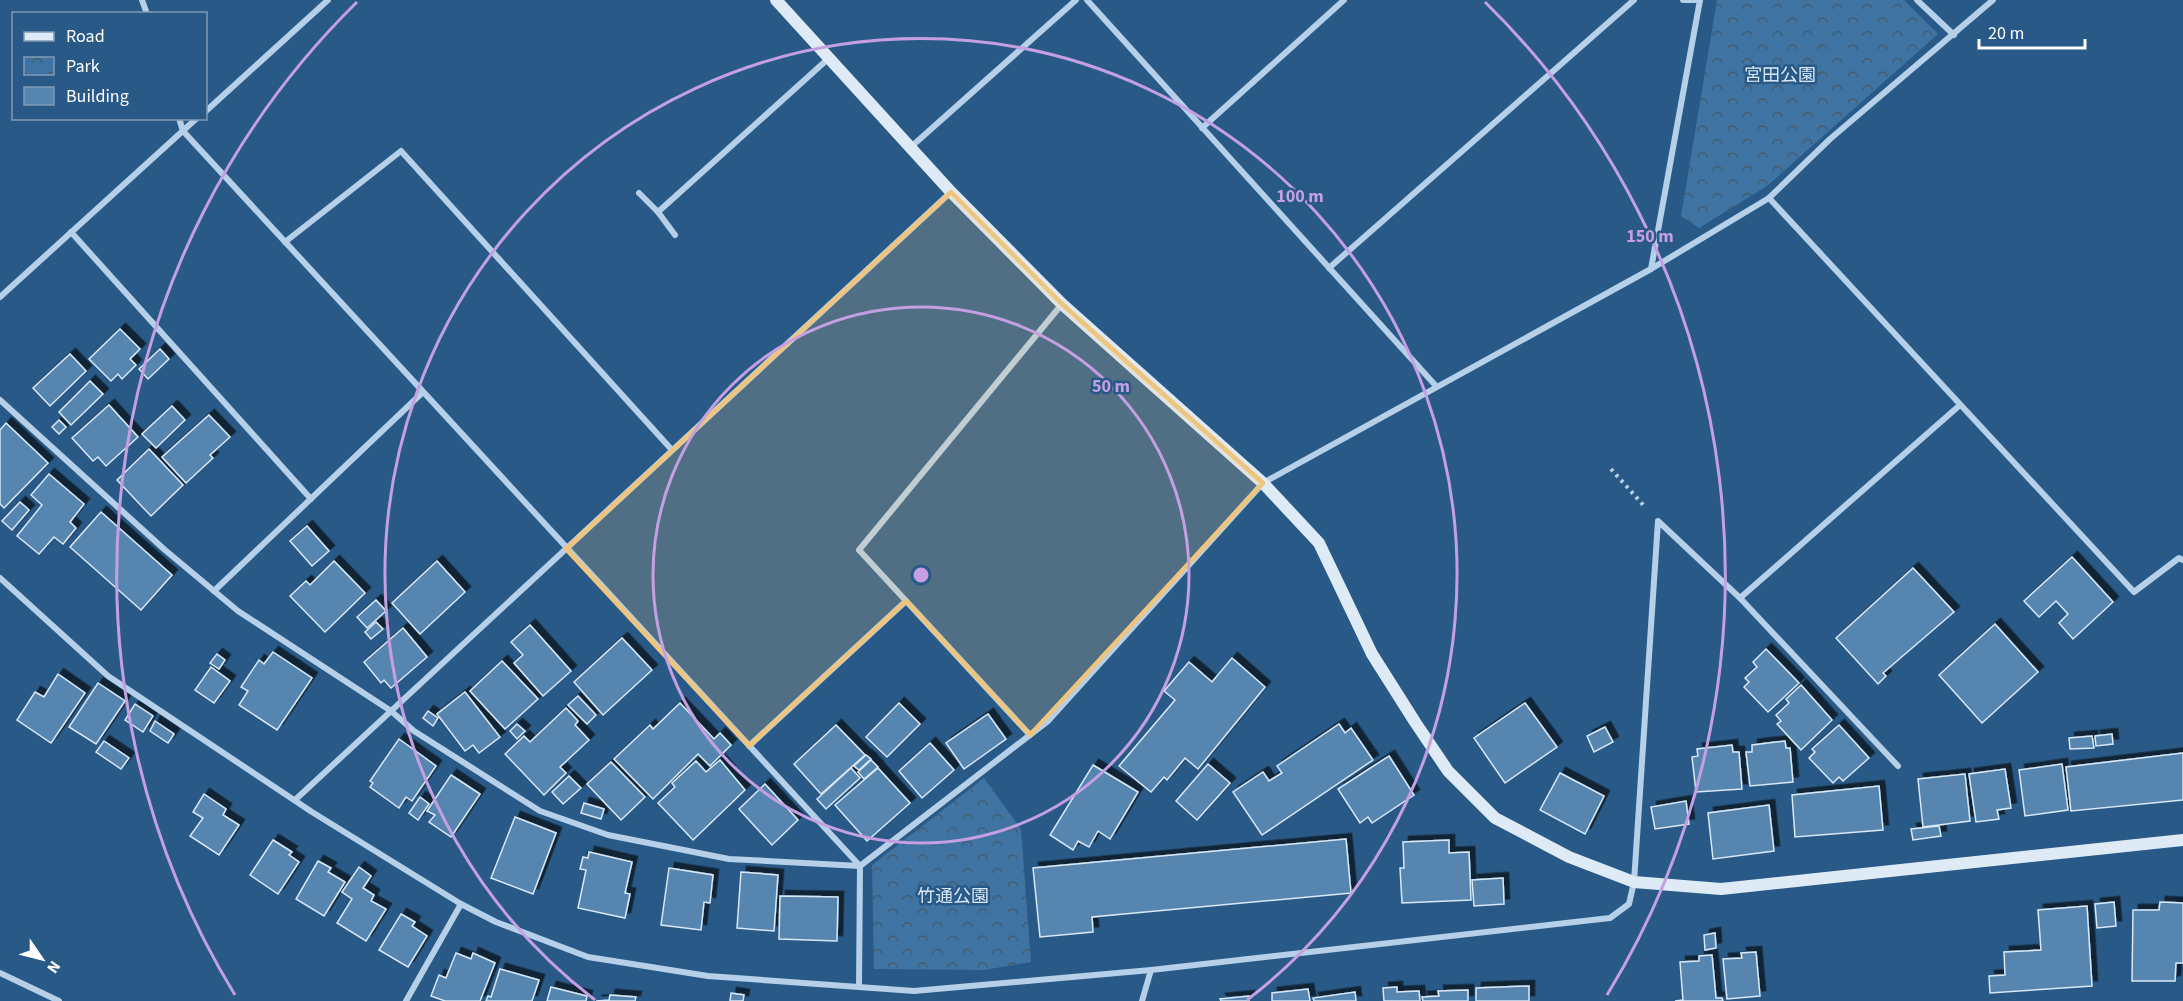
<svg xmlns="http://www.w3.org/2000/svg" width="2183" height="1001" font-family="'Source Sans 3','Noto Sans JP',sans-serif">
	<defs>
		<pattern id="park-crowns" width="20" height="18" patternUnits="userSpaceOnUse" patternTransform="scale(1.5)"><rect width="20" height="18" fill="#3e73a2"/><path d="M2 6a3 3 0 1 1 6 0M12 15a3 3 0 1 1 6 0" fill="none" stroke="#465c6e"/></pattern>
		<filter id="shadow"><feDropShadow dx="5.5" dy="-5.5" stdDeviation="0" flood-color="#0009"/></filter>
	</defs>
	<rect width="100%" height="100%" fill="#295986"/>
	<g fill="url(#park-crowns)">
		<path d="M1717,0H1904L1938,34L1767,186L1699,228L1681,216Z"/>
		<path d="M984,778L1021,829L1031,962L984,970L874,969L872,865Z"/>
	</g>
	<g fill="#5685af" stroke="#d8e8f6" stroke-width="1.5" filter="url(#shadow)">
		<path d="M120,329L140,349L130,359L136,365L122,379L118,374L111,381L89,359Z"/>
		<path d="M160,349L169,359L148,379L139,369Z"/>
		<path d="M70,354L86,371L50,406L33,388Z"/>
		<path d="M90,381L103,394L71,425L59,412Z"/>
		<path d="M109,405L138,437L106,466L98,457L93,461L72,438Z"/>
		<path d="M172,406L185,420L156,448L142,434Z"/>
		<path d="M209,415L230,437L210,455L213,458L186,483L162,457Z"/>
		<path d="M59,420L66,427L59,434L52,427Z"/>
		<path d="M6,423L48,463L4,508L0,504V430Z"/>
		<path d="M149,449L183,485L151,516L117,480Z"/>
		<path d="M49,474L84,504L70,522L76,528L63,544L54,537L39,554L17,536L42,505L31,495Z"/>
		<path d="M20,502L29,510L12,530L2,521Z"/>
		<path d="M101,512L172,575L141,610L70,547Z"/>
		<path d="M307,526L329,551L312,566L290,541Z"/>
		<path d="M2072,557L2113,602L2073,639L2059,623L2068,614L2056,601L2039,617L2024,601Z"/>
		<path d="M334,561L365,593L325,632L290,596L306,581L310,585Z"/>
		<path d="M437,561L465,592L420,634L392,603Z"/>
		<path d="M1913,568L1954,612L1883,673L1886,676L1878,684L1836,638Z"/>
		<path d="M376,600L386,611L367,628L357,617Z"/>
		<path d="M376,622L383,629L371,639L365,632Z"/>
		<path d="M1995,624L2038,672L1982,723L1939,675Z"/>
		<path d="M530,625L571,671L543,696L514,663L523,655L511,642Z"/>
		<path d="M403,628L427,657L391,688L384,680L381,683L364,662Z"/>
		<path d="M622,638L652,670L603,715L574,682Z"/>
		<path d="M1766,649L1799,683L1768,712L1744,687L1749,682L1745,678L1757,667L1753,662Z"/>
		<path d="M273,652L312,678L277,730L239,705L248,691L241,687L259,660L264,664Z"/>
		<path d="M217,654L225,660L219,669L210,663Z"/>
		<path d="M1232,658L1265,687L1198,769L1185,758L1167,780L1164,777L1151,792L1119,766L1175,700L1164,691L1189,662L1212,682Z"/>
		<path d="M502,661L538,699L505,729L470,691Z"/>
		<path d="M211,667L230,681L214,703L195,690Z"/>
		<path d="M58,674L85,693L51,743L17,720L35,692L44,697Z"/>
		<path d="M98,683L125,701L96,744L69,727Z"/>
		<path d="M1801,685L1832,720L1801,750L1777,724L1781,721L1776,715L1789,703L1786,699Z"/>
		<path d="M465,692L500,737L479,753L473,745L465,751L437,714Z"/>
		<path d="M578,696L596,715L587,724L568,705Z"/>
		<path d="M680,703L714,739L720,733L731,745L710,766L698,754L653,799L614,759L650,725L653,729Z"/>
		<path d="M899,703L920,724L887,757L866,737Z"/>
		<path d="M1525,703L1557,747L1505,783L1474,738Z"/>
		<path d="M135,704L153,716L143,732L125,720Z"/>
		<path d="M566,708L578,721L575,725L589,740L560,767L566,773L544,795L505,754L524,736L530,742Z"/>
		<path d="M428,711L438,718L433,726L423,718Z"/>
		<path d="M988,714L1006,739L964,769L946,743Z"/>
		<path d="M155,721L174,734L168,743L150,731Z"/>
		<path d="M517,724L525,731L517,739L510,731Z"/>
		<path d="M1339,724L1345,733L1351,728L1373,760L1262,835L1233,792L1263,772L1269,781L1282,773L1277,766Z"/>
		<path d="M836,725L865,755L821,794L794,764Z"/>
		<path d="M1839,725L1869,758L1843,781L1839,777L1833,783L1809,758L1815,752L1812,749Z"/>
		<path d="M1605,727L1613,742L1594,752L1587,736Z"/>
		<path d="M2112,734L2113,744L2096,746L2095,736Z"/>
		<path d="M2092,736L2094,748L2070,749L2069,738Z"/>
		<path d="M399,739L436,766L412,801L406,797L399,808L370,787L373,783L370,781Z"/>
		<path d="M104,741L129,758L121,769L96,752Z"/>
		<path d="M1785,741L1786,748H1790L1793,782L1750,786L1746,752H1752V745Z"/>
		<path d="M930,743L954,770L922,798L899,771Z"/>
		<path d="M1732,745L1733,752H1739L1742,789L1696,792L1692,757L1698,756L1697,749Z"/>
		<path d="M2183,753V800L2071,811L2066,767Z"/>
		<path d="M866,755L871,759L859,770L854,766Z"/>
		<path d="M1389,756L1414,795L1372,823L1368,817L1360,823L1338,789Z"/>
		<path d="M720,760L745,790L693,840L658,803L675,787L672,783L696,761L706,772Z"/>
		<path d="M871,760L878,767L864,779L858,772Z"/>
		<path d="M611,762L645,797L621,820L587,784Z"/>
		<path d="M1208,764L1230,783L1197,820L1176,801Z"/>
		<path d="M2062,764L2068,810L2025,816L2019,770Z"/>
		<path d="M1093,765L1138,792L1110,839L1098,831L1089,847L1078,841L1073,850L1050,835Z"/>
		<path d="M851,768L860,778L826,809L817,799Z"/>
		<path d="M878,768L910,803L867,841L835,805Z"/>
		<path d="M2005,769L2011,808L1997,810L1999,819L1976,822L1969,774Z"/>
		<path d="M1560,773L1604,796L1585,834L1540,810Z"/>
		<path d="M1965,774L1970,821L1923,827L1918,779Z"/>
		<path d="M451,775L480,794L451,837L429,822L435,815L427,811Z"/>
		<path d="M569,776L581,788L563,804L552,792Z"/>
		<path d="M765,784L798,820L772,845L739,809Z"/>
		<path d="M1879,786L1883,830L1795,837L1792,795Z"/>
		<path d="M204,794L226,809L223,815L239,825L219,855L190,836L203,818L193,812Z"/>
		<path d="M420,797L429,804L418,820L409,813Z"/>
		<path d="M1686,801L1689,824L1655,829L1651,807Z"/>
		<path d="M584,803L604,809L601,819L581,813Z"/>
		<path d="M1769,805L1774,851L1713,859L1708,813Z"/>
		<path d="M515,817L556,833L533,894L491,878Z"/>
		<path d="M1939,826L1941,836L1913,840L1911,829Z"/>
		<path d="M1346,839L1351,893L1092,917L1093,932L1040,937L1033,868Z"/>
		<path d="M273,840L292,852L289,855L299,862L278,894L250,875Z"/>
		<path d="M1449,840V853L1469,852L1471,900L1402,903L1400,868H1404L1403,842Z"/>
		<path d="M589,852L632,862L625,893L630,894L625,918L578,908L586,870L580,869L583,857L588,858Z"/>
		<path d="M318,861L331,868L328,872L345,882L324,916L296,899Z"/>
		<path d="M359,867L371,876L363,888L374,895L371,901L386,909L366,941L337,923L352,899L342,892Z"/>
		<path d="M669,868L713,875L710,903L704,902L701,930L661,925Z"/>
		<path d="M741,872L778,875L774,931L737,928Z"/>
		<path d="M1503,878L1504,904L1474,906L1472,880Z"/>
		<path d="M780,896L838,897L837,941L779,939Z"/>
		<path d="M2114,902L2116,926L2097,928L2095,904Z"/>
		<path d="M2160,902L2183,903V963H2176L2175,981H2132L2133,910H2159Z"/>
		<path d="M2087,906L2092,986L1990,993L1989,976L2005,975L2004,952L2041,950L2038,910Z"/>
		<path d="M401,914L415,922L412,926L427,936L408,967L379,950Z"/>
		<path d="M1715,933L1716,948L1705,950L1704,935Z"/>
		<path d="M1756,952L1760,996L1727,999L1723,959L1742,958L1741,953Z"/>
		<path d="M456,953L471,959L473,953L495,963L480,1001H445L431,996L439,975L446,978Z"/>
		<path d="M1712,955L1716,998H1722L1723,1001H1675L1683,1000L1680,962L1699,961V956Z"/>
		<path d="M500,969L539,980L532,1001H486L488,996L491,997Z"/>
		<path d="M1529,986V1001H1476V988Z"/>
		<path d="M551,987L587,996L586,1001H547Z"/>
		<path d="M1397,987V992L1419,991L1420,1001H1384L1383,988Z"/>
		<path d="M1308,989L1310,1001H1272V993Z"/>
		<path d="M1468,990V1001H1423L1422,997L1439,996L1438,991Z"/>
		<path d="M1355,992L1356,1001H1314L1313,998Z"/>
		<path d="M731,993L744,995L743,1001H730Z"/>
		<path d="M610,995L636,997L635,1001H596L609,1000Z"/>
		<path d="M1249,996V1001H1221L1220,999Z"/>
	</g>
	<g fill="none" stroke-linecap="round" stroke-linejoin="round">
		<path stroke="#b5d0e8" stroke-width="4" stroke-dasharray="3 4.5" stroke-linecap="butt" d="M1611,469L1645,507"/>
		<g stroke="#b5d0e8" stroke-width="6">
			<path d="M142,0L147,14"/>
			<path d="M1087,0L1436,386"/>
			<path d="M1683,0H1700"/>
			<path d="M1917,0L1954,35"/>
			<path d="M206,111L328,0"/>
			<path d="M179,118L183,131L860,866"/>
			<path d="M1202,128L1344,0"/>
			<path d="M912,146L1076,0"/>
			<path d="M639,193L658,212"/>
			<path d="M1769,198L2134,592L2179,558L2183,560"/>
			<path d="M71,232L311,499"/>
			<path d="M675,235L658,212L829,58"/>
			<path d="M285,242L401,151L672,450"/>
			<path d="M1329,268L1634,0"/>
			<path d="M1651,269L1700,0"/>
			<path d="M0,297L197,118"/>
			<path d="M0,400L165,550L238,611L391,711L414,731L540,811L608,835L729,859L860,866"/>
			<path d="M0,578L108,676L312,812L461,904L496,922L588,957L708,976L914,991L1151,970L1610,918L1629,904L1634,882L1658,521L1740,598L1898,766"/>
			<path d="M214,591L423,392"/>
			<path d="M1740,598L1960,405"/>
			<path d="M1030,735L859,550L1062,304"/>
			<path d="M749,746L906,601"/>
			<path d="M295,800L951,192"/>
			<path d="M0,973L59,1001"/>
			<path d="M859,986L860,866L1048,721L1263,483L1651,269L1769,198L1830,139L1993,0"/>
			<path d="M406,1001L461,904"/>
			<path d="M1142,1001L1151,970"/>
		</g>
		<path stroke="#deebf7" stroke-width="12" d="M776,0L951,192L1062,304L1263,483L1319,543L1372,654L1415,722L1448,771L1495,818L1569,857L1634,882L1721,889L2183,840"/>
	</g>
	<path fill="#efc47c" fill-opacity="0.2" stroke="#efc47c" stroke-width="4.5" stroke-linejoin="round" d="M951,192L1062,304L1263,483L1030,735L906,601L749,746L566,549Z"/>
	<g fill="none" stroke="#c4a0e2" stroke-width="3">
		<circle cx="921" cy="575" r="268"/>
		<path d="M595 1000A536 536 0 1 1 1247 1000"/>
		<path d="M235 995A804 804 0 0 1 357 2M1485 2A804 804 0 0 1 1607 995"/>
	</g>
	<g text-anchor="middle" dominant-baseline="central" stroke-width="5" stroke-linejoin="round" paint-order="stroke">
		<g font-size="18" fill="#d8e8f6" stroke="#295986">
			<text x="1780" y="75">宮田公園</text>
			<text x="953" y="896">竹通公園</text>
		</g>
	</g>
	<circle cx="921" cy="575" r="9" fill="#c4a0e2" stroke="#295986" stroke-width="3"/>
	<g font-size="18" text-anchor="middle" font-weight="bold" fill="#c4a0e2" stroke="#295986" stroke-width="5" stroke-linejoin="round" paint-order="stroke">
		<text x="1300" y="202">100 m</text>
		<text x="1650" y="242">150 m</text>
		<text x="1111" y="392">50 m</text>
	</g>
	<rect x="12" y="12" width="195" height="108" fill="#295986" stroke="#7f9bb6" stroke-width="1.5"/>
	<rect x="24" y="32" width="30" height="9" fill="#deebf7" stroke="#7f9bb6" stroke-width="1.5"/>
	<text x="66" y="42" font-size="18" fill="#ffffff">Road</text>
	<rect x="24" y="57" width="30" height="18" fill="url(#park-crowns)" stroke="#7f9bb6" stroke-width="1.5"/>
	<text x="66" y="72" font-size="18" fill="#ffffff">Park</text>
	<rect x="24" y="87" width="30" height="18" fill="#5685af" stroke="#7f9bb6" stroke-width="1.5"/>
	<text x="66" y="102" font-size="18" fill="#ffffff">Building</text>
	<g transform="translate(42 959) rotate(125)" stroke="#295986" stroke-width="4.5" paint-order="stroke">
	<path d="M0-4.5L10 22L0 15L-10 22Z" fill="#ffffff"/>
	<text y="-9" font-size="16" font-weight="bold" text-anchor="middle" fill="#ffffff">N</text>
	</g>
	<path d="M1979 39v9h106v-9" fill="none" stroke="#ffffff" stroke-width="3"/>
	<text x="1988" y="39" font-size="18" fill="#ffffff" stroke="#295986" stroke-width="4.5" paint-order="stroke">20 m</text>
</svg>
